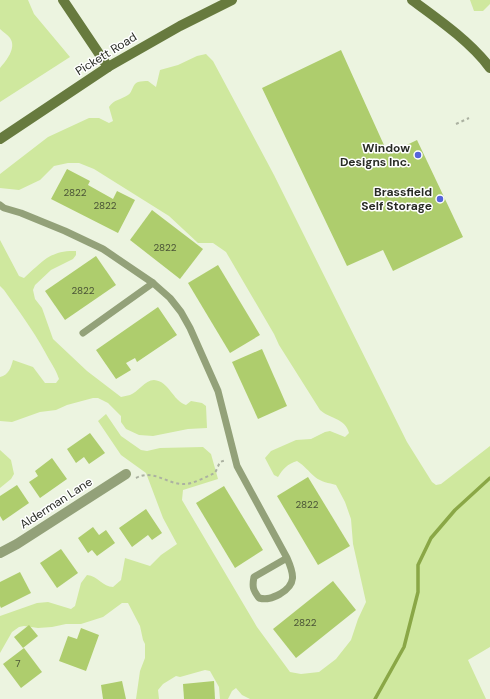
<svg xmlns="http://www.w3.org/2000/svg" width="490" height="699" font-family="'DM Sans',sans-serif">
	<rect width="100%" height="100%" fill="#ecf4e0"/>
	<g fill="#cfe89e">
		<path d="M0,0H28L34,14L70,57L0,102V68C6,61 17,48 10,38C8,35 3,32 0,29Z"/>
		<path d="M470,0H490V4L483,11H474Z"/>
		<path d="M206,54L213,61L274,175L407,442L432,482L436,485L441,484L490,446V647L468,660L486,699H250L242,695L236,688L232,691L228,699H220L219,687L210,671L205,670L180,677L176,676L163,684L158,690L159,699H136L140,671L145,658V644L143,640L140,626L128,603H122L103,617L81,624H66L52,627L38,628L24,626L19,627L12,632L0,653V616L37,603L48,602L71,609L75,606L81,583L87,575C98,576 103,587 113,587L121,580L125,558L150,566L161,555L177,544L163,518L146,473L121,455L98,421L106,414L121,436L141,450L147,451L160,448L203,447L211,454L218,479L183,490L182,500L257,627L290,672L301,674L319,672L336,659L351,640L358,619L366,602L353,544L351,519L345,502L336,485C329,483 321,482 315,477C308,471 305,466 297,461C287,464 283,469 278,477L274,475L265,458L271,451L296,440L311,439L325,432L330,431L345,437L349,433C345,418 330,419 320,410L279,345L274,334L226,252L213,243H198L169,216L94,169L79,163H68L54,166L40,180L19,190L0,188V174L48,137L89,118H99L109,123L113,121L109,107C114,99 121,100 128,95C133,92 132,84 138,82C141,81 145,81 148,81L156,87L160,70L178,65L197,56Z"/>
		<path d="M0,240L19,276L24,278C42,262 50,250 76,251V255L73,259L51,270L35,285L33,290L35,299L42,308L53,339L87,371L121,397C124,396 127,396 130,395C138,392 145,380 154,380C169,381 173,401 186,405L191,401L202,403L206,406L207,428L188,429L153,436L139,435L126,429L121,422V416L108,403L98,398H93L67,405L56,410L40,412L12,422L0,421V377C9,375 11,367 13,360L33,367L45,383H56L59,379C56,369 50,362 45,352C33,330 18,310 4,290L0,286Z"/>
		<path d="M0,450L11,460L14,474L11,479L0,488Z"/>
	</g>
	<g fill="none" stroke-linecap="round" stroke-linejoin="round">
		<path stroke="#8aa746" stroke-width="3.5" d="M375,699L404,647L418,592V565L431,538L455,510L490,478"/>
	</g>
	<g fill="#aecd6d">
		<path d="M341,50L388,154L417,140L463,237L393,271L383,250L347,266L262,88Z"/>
		<path d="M67,169L90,181L88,185L113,199L117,191L135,200L118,233L51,199Z"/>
		<path d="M152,210L203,249L180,279L130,240Z"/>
		<path d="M96,256L116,285L65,320L45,291Z"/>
		<path d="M218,265L260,335L230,353L188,283Z"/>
		<path d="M158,307L177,335L137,362L135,358L126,363L131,370L116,379L96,350Z"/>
		<path d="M262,349L287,406L258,419L232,362Z"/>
		<path d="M90,433L105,453L89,464L84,457L76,463L67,449Z"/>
		<path d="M52,458L67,479L40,498L29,482L38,476L35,471Z"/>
		<path d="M308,477L350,546L318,565L277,496Z"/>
		<path d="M17,485L29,503L3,521L0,516V496Z"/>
		<path d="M224,486L263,550L235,568L196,503Z"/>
		<path d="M146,509L162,533L152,540L148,535L132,547L119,528Z"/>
		<path d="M93,527L99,535L106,530L115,543L97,556L92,550L88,553L78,538Z"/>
		<path d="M61,549L78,573L57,588L40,563Z"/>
		<path d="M20,572L31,593L1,608L0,606V582Z"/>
		<path d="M333,581L356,610L296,658L273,629Z"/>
		<path d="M29,625L38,636L23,648L14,637Z"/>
		<path d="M81,628L99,635L86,671L59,661L68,636L77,639Z"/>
		<path d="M24,648L42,672L21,688L3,664Z"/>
		<path d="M122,681L126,699H103L101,685Z"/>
		<path d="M214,681L215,699H184L183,684Z"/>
	</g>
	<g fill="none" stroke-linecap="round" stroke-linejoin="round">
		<g stroke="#abb1a1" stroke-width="2" stroke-dasharray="3 3" stroke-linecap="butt">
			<path d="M456,124L469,118"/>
			<path d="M136,478C153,469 165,483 182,484C192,485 205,477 215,473L220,462L226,460"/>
		</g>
		<g stroke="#93a179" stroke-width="7">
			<path d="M0,205L4,208L21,213L65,231L103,249L153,283L170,298L181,312L190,328L218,391L237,466L287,558C294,574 297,584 280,594C272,598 267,600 259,598C253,590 252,587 254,577L287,558"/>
			<path d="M83,333L153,283"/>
		</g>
		<path stroke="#93a179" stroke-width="10" d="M0,553L17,544L126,474"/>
		<g stroke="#677a3e" stroke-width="10">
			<path d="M63,0L108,67"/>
			<path d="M412,0C438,19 471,42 490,68"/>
			<path d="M0,139L108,67L180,26L232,0"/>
		</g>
	</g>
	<g fill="#5664db" stroke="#fff" stroke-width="1.5">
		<circle cx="418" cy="155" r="4"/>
		<circle cx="440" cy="199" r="4"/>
	</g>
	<g text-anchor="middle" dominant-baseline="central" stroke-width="3" stroke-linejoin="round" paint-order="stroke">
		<g font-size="10" fill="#4a5437">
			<text x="75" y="192">2822</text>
			<text x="105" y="205">2822</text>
			<text x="165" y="247">2822</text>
			<text x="83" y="290">2822</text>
			<text x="307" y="504">2822</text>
			<text x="305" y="622">2822</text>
			<text x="18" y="663">7</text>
		</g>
		<g font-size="12" fill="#292c25" stroke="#fff">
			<text transform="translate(106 54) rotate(-32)">Pickett Road</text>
			<text transform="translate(56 503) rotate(-33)">Alderman Lane</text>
		</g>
		<g font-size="12" font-weight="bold" fill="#292c25" stroke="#fff" text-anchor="end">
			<text x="410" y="148">Window<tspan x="410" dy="14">Designs Inc.</tspan></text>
			<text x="432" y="192">Brassfield<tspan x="432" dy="14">Self Storage</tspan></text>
		</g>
	</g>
</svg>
